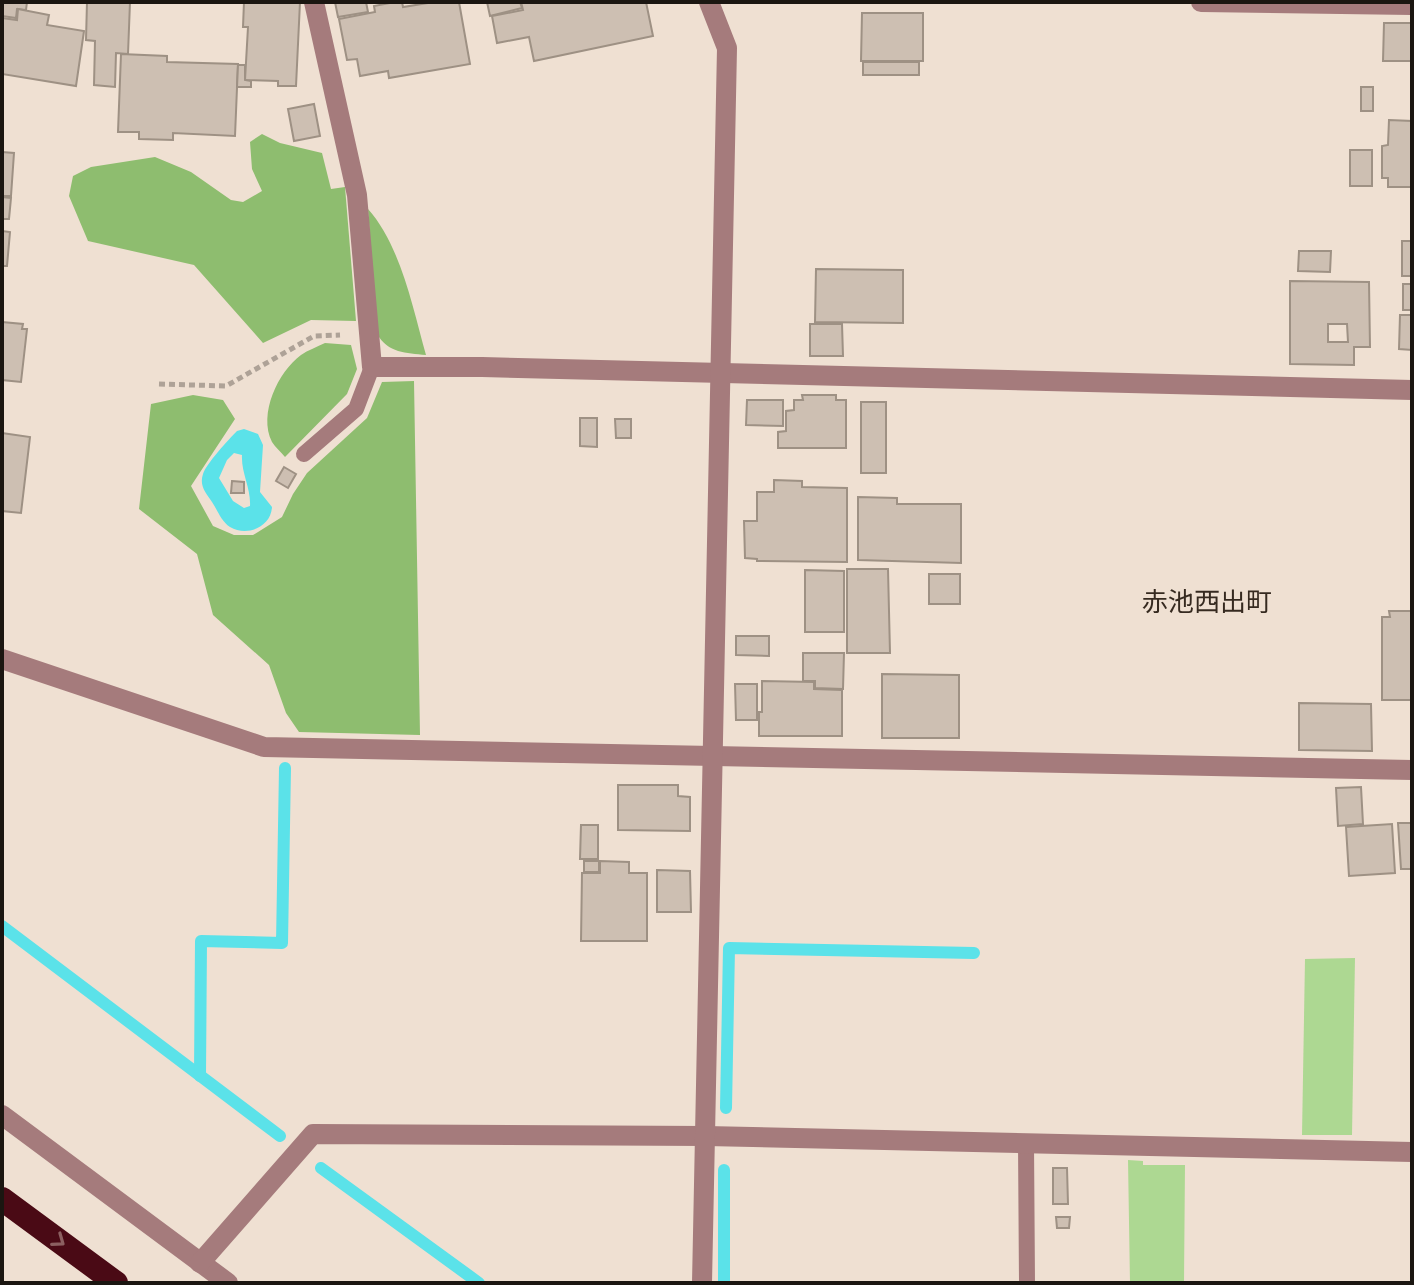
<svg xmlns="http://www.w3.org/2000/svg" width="1414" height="1285" font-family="Signika,'Noto Sans JP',sans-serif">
	<rect width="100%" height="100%" fill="#efe0d2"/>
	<g fill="#add892">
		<path d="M1355,958L1352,1135H1302L1305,959Z"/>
		<path d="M1128,1160L1143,1161V1165H1185L1184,1283H1130Z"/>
	</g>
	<g fill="#8ebd6f">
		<path d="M262,134L280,143L322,153L331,189L345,187L356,321L311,320L263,343L194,265L88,241L69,196L73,176L91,167L155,157L191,172L231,200L243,202L262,191L252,169L250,142Z"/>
		<path d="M368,209C401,246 413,309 426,355C406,353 388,353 377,334Z"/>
		<path d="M325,343L351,345L357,369L347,394L285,457C281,452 275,447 272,442C258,414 278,372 301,355C308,350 317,347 325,343Z"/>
		<path d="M414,381L420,735L299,732L286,713L269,665L213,615L197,554L139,509L151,404L193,395L223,400L235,419L191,486L213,526L234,535H253L282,517L293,494L307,473L367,418L382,382Z"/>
	</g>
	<path fill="#5be2e9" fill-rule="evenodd" d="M244,429L258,434L263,445L260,492L272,507C271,527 247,537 230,527C221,521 218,511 212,502C206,493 199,486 203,474C206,464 229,439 237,431ZM234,453L242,455C241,473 251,488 250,506L244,508L233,501L219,478L227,460Z"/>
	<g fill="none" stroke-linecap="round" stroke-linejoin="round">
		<g stroke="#5be2e9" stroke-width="12">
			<path d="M2,926L280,1136"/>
			<path d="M200,1076L201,941L282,943L285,768"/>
			<path d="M726,1108L729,948L974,953"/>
			<path d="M321,1168L479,1283"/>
			<path d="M724,1283V1170"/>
		</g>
	</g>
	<g fill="#cdbfb2" stroke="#9e9184" stroke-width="2" fill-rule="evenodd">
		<path d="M2,2H27L26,10L17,9L16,18L2,16Z"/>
		<path d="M87,2H130L128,54L116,53L115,87L94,85L95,41L86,40Z"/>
		<path d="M244,2H300L296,86H278V81L245,80L248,27H243Z"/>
		<path d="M335,2H366L368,12L338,17Z"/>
		<path d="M395,2H402L403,7L434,2H459L470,64L389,78L388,71L360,76L357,59L347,60L339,19L375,12L374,6Z"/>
		<path d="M487,2H520L522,8L490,16Z"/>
		<path d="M521,2H646L653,36L534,61L529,37L497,43L492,16L523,10Z"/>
		<path d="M18,9L49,15L47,25L84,31L76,86L2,74V18L17,20Z"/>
		<path d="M862,13H923V61H861Z"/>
		<path d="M1384,23H1412V61H1383Z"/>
		<path d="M121,54L167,56V62L238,64L235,136L173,133V140L139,139V132H118Z"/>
		<rect x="863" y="62" width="56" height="13"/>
		<path d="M238,65H245V80L251,81V87H237Z"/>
		<rect x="1361" y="87" width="12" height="24"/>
		<path d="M314,104L320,136L294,141L288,109Z"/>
		<path d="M1389,120L1412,121V187H1388V178H1382V146L1388,145Z"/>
		<rect x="1350" y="150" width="22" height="36"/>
		<path d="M2,152L14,153L11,196H2Z"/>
		<path d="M2,197L11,198L9,219H2Z"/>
		<path d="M2,231L10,232L7,266H2Z"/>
		<rect x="1402" y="241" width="10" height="35"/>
		<path d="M1299,251H1331L1330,272L1298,271Z"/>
		<path d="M816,269L903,270V323L815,322Z"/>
		<path d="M1290,281L1369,282L1370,347H1354V365L1290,364ZM1328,324H1347L1348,342H1328Z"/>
		<rect x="1403" y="284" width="8" height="26"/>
		<path d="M1400,315H1412V350L1399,349Z"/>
		<path d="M2,322L23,324L22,329H27L21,382L2,380Z"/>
		<path d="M810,324H842L843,356H810Z"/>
		<path d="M802,395H836V400H846V448H778V432L786,431V411L794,410V400H803Z"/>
		<path d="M747,400H783V426L746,425Z"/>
		<rect x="861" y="402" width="25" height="71"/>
		<path d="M580,418H597V447L580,446Z"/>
		<path d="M615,419H631V438H616Z"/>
		<path d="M2,433L30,437L21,513L2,511Z"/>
		<path d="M284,467L296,474L288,488L276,481Z"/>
		<path d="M774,480L802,481V487L847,488V562L757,561V559L745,558L744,521H757V492H774Z"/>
		<path d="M232,481L244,482V493H231Z"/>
		<path d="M858,497L897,498V504H961V563L858,560Z"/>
		<path d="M847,569H888L890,653H847Z"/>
		<path d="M805,570L844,571V632H805Z"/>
		<rect x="929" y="574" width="31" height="30"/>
		<path d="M1389,611H1412V700H1382V617H1390Z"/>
		<path d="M736,636H769V656L736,655Z"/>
		<path d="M803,653H844L843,689L815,688V681H803Z"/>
		<path d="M882,674L959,675V738H882Z"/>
		<path d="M762,681L814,682V689L842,690V736H759V712H762Z"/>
		<path d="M735,684H757V720H736Z"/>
		<path d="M1299,703L1371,704L1372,751L1299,750Z"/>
		<path d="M618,785H678V796L690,797V831L618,830Z"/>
		<path d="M1361,787L1363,824L1338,826L1336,788Z"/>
		<path d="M1398,823H1412V869H1401Z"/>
		<path d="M1392,824L1395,873L1349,876L1346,827Z"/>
		<path d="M581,825H598V859H580Z"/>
		<rect x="584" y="861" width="15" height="11"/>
		<path d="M600,861L629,862V873H647V941H581L582,873H600Z"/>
		<path d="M657,870L690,871L691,912H657Z"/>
		<path d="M1053,1168H1067L1068,1204H1053Z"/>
		<path d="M1056,1217H1070L1069,1228H1057Z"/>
	</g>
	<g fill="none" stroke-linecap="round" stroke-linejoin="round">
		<path stroke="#aea297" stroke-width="5" stroke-dasharray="6 4" stroke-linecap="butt" d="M159,384L226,386L314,336L340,335"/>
		<g stroke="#a57b7c" stroke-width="16">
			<path d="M304,454L356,409L372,367"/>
			<path d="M1026,1143L1027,1283"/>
		</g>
		<g stroke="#a57b7c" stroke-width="20">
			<path d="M314,2L357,195L372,367H482L1412,390"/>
			<path d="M1201,2L1412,5"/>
			<path d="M2,659L264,747L1412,770"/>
			<path d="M2,1115L228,1283"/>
			<path d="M200,1263L313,1134L706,1136L1412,1152"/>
			<path d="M702,1283L727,48L709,2"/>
		</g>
		<path stroke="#4a0a15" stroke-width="24" d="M2,1199L116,1283"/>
	</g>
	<defs><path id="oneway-chevron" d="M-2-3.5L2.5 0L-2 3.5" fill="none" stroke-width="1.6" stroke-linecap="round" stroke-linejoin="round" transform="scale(2)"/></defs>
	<use stroke="#8c6061" href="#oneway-chevron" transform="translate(59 1241) rotate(36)"/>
	<g text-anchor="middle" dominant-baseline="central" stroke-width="6" stroke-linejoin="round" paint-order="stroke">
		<g font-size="26" fill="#362a20" stroke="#efe0d2">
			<text x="1207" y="603">赤池西出町</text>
		</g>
	</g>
	<rect width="1414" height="1285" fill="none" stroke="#1b1611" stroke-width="8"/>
</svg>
